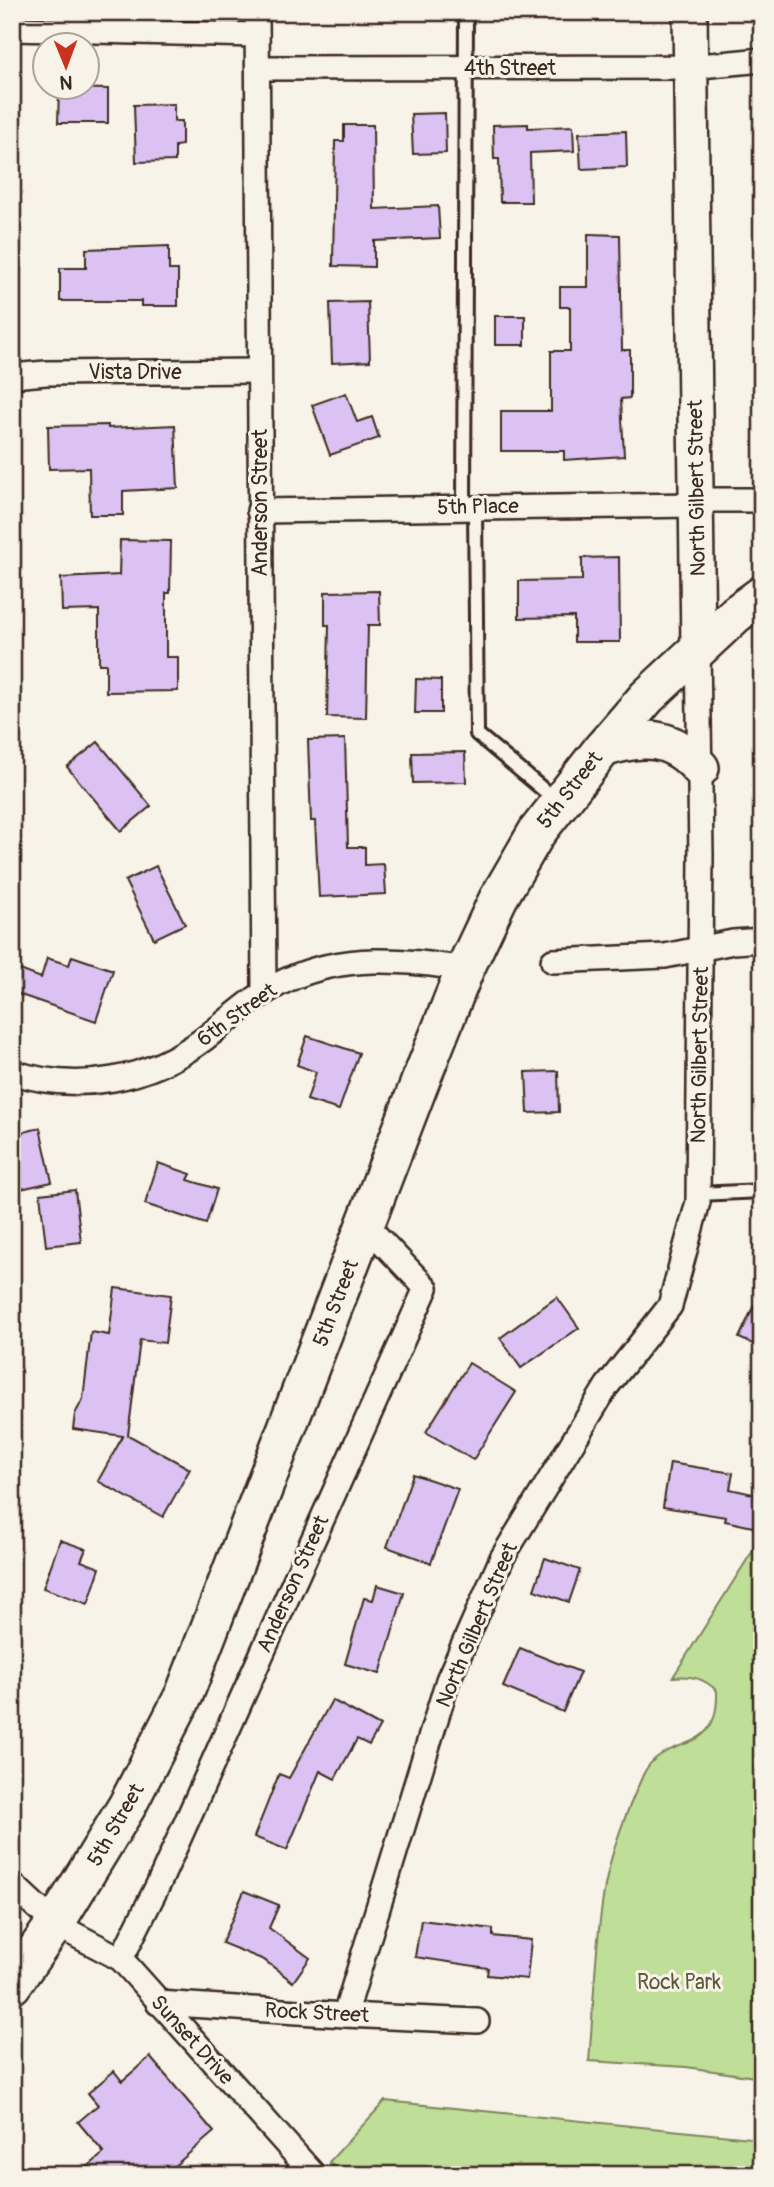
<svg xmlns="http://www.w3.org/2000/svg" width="774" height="2187" font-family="Pangolin,sans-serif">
	<rect width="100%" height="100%" fill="#f7f3e8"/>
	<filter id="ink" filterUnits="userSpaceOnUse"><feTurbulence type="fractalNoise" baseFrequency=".0143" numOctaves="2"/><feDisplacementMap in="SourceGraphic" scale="14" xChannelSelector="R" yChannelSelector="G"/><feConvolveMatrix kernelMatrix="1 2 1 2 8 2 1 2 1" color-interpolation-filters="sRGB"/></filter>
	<g filter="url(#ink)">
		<g fill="#bfde97" stroke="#7d845a" stroke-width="2">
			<path d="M762,1536V2078L686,2067L589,2061C594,2003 595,1943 605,1886C612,1847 627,1811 643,1775C663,1731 719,1761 717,1691C704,1678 691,1675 673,1677Z"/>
			<path d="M385,2101L760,2139L762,2131V2175H340L329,2162Z"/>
		</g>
		<g fill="#dbc2f2" stroke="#3b2a1e" stroke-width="2">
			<path d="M59,88L108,89V123H58Z"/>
			<path d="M174,104V121H182V145L175,146V161L136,162L134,105Z"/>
			<path d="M445,113L446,153L413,154L411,114Z"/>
			<path d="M528,124V128L573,126L574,151L530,153L531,202H500L499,159H494L493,125Z"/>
			<path d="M344,125H373L374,209L438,206L440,238L374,241V267L333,266L335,141H344Z"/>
			<path d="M626,131L627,167L581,169L579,133Z"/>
			<path d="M588,234L620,235L622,350H630V398L621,399L624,456L564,460V451H501V411H551V351H570V307H560V287H588Z"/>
			<path d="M169,246V270H178V306H141V301H60V268H86V249Z"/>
			<path d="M368,302L370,361L332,363L330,303Z"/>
			<rect x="495" y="316" width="30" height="29"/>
			<path d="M346,393L357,422L372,417L379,438L330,455L312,405Z"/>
			<path d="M108,425V428L175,425L178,488L123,491V515H90L89,468L49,469L48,426Z"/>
			<path d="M120,540L171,541L170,593H166V657H178V691L106,692V664H99V610L62,611L61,578L119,575Z"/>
			<path d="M619,557L620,642H574V617L519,618V581L582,580V558Z"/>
			<path d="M379,591L380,625H368L366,718L327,717L329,625H325V592Z"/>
			<path d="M416,679L441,680V713H415Z"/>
			<path d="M345,739L348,847H365V865L384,864L386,894L319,897L315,821H311L308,740Z"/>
			<path d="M98,742L151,806L121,831L67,767Z"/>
			<path d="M465,752L466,782L413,783L412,753Z"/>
			<path d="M156,866L185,924L154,939L125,881Z"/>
			<path d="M72,956L113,970L96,1021L12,992V967L41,978L47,958L69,965Z"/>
			<path d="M307,1036L359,1053L339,1110L307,1100L316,1072L297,1065Z"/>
			<path d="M558,1071L559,1112L528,1113L526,1072Z"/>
			<path d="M40,1128L52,1182L12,1191V1135Z"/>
			<path d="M158,1163L191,1174L188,1180L217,1189L206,1224L145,1204Z"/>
			<path d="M75,1190L81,1242L46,1246L40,1194Z"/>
			<path d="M115,1288L171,1295L165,1343L140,1340L128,1435L190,1469L163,1517L98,1481L123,1436L73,1429L75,1414L83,1399L91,1332L109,1335Z"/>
			<path d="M762,1288V1348L739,1338Z"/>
			<path d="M557,1297L579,1328L521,1368L500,1338Z"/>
			<path d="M469,1363L516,1392L473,1460L426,1432Z"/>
			<path d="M670,1463L733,1473L730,1489L762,1496V1529L725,1521L726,1517L663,1507Z"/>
			<path d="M413,1474L458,1489L431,1563L387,1547Z"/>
			<path d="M60,1540L86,1549L81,1561L100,1568L88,1604L43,1588Z"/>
			<path d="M545,1558L580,1570L569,1602L534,1590Z"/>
			<path d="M377,1585L404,1593L380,1674L345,1664L364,1598L373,1600Z"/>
			<path d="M520,1648L580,1672L563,1712L503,1687Z"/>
			<path d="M332,1700L380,1726L369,1745L357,1739L335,1779L320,1771L287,1850L254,1837L279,1774L289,1778Z"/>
			<path d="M244,1891L279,1905L269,1928L310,1958L293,1982L264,1960L222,1943Z"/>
			<path d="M421,1920L493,1929V1936L531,1940L527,1979L487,1975L488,1968L415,1957Z"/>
			<path d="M150,2057L214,2132L164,2175H78L104,2153L78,2122L98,2105L88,2093L114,2071L122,2081Z"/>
		</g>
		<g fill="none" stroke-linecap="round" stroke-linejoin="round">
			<defs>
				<g id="lane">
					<path d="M475,507L477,734L558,802"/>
					<path d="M464,508L466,12"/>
					<path d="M698,1194L762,1191"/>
				</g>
				<g id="street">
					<path d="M257,12L264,993"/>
					<path d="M12,29L257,35"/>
					<path d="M258,68L690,67L762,60"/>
					<path d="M12,376L46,373L259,371"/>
					<path d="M696,500H762"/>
					<path d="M259,511L696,505"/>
					<path d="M553,961L665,956L733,942L762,940"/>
					<path d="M12,1072C79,1094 149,1080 204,1039C231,1019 256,994 287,980C343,954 405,959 465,969"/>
					<path d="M12,1884L55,1924L121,1959L314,2175"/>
					<path d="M121,1959L159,1883L426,1288L366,1225"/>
					<path d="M158,2003L345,2015L477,2021"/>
					<path d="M345,2015L448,1680L502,1558L607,1386L670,1306L698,1202L701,856L698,648"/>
				</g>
				<path id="secondary" d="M690,12L698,648"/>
				<g id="primary">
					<path d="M603,748C642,735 672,735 700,768"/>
					<path d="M12,1985L55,1924L127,1806L184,1695L420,1082L465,969L498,899L537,832L603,748L647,697L736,614L762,595"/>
				</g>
			</defs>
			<use href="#lane" stroke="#3b2a1e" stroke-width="18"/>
			<use href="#street" stroke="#3b2a1e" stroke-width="28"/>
			<use href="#secondary" stroke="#3b2a1e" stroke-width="38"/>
			<use href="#primary" stroke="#3b2a1e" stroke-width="42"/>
			<use href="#lane" stroke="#f7f3e8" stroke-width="12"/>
			<use href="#street" stroke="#f7f3e8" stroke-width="23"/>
			<use href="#secondary" stroke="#f7f3e8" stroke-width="33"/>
			<use href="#primary" stroke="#f7f3e8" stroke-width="37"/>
		</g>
	</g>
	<g text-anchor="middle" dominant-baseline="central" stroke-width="6" stroke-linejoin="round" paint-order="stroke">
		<g font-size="21" fill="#3b2a1e" stroke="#f7f3e8">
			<text x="510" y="68">4th Street</text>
			<text x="135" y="372">Vista Drive</text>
			<text transform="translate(697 488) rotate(-91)">North Gilbert Street</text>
			<text transform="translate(260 503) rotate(-90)">Anderson Street</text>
			<text transform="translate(478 507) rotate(-1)">5th Place</text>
			<text transform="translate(570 790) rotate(-52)">5th Street</text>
			<text transform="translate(237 1015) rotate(-36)">6th Street</text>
			<text transform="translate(700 1055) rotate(-89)">North Gilbert Street</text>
			<text transform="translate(336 1303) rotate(-69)">5th Street</text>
			<text transform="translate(293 1584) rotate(-66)">Anderson Street</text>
			<text transform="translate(477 1625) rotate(-67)">North Gilbert Street</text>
			<text transform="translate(116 1825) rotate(-60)">5th Street</text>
			<text transform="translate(317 2013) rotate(3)">Rock Street</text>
			<text transform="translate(192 2040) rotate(48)">Sunset Drive</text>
		</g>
		<g font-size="21" fill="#5c573c" stroke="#f7f3e8">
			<text x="679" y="1982">Rock Park</text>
		</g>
	</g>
	<rect width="774" height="2187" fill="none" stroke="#f7f3e8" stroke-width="42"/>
	<rect x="21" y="21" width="732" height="2145" fill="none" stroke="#3b2a1e" stroke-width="2.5" filter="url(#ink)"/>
	<g transform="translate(66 66) rotate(179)"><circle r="33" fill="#f7f3e8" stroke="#aca397" stroke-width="2"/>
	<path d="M0-5L12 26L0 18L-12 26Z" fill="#c8321e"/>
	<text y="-10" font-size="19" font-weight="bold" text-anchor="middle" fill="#3b2a1e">N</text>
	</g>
</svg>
